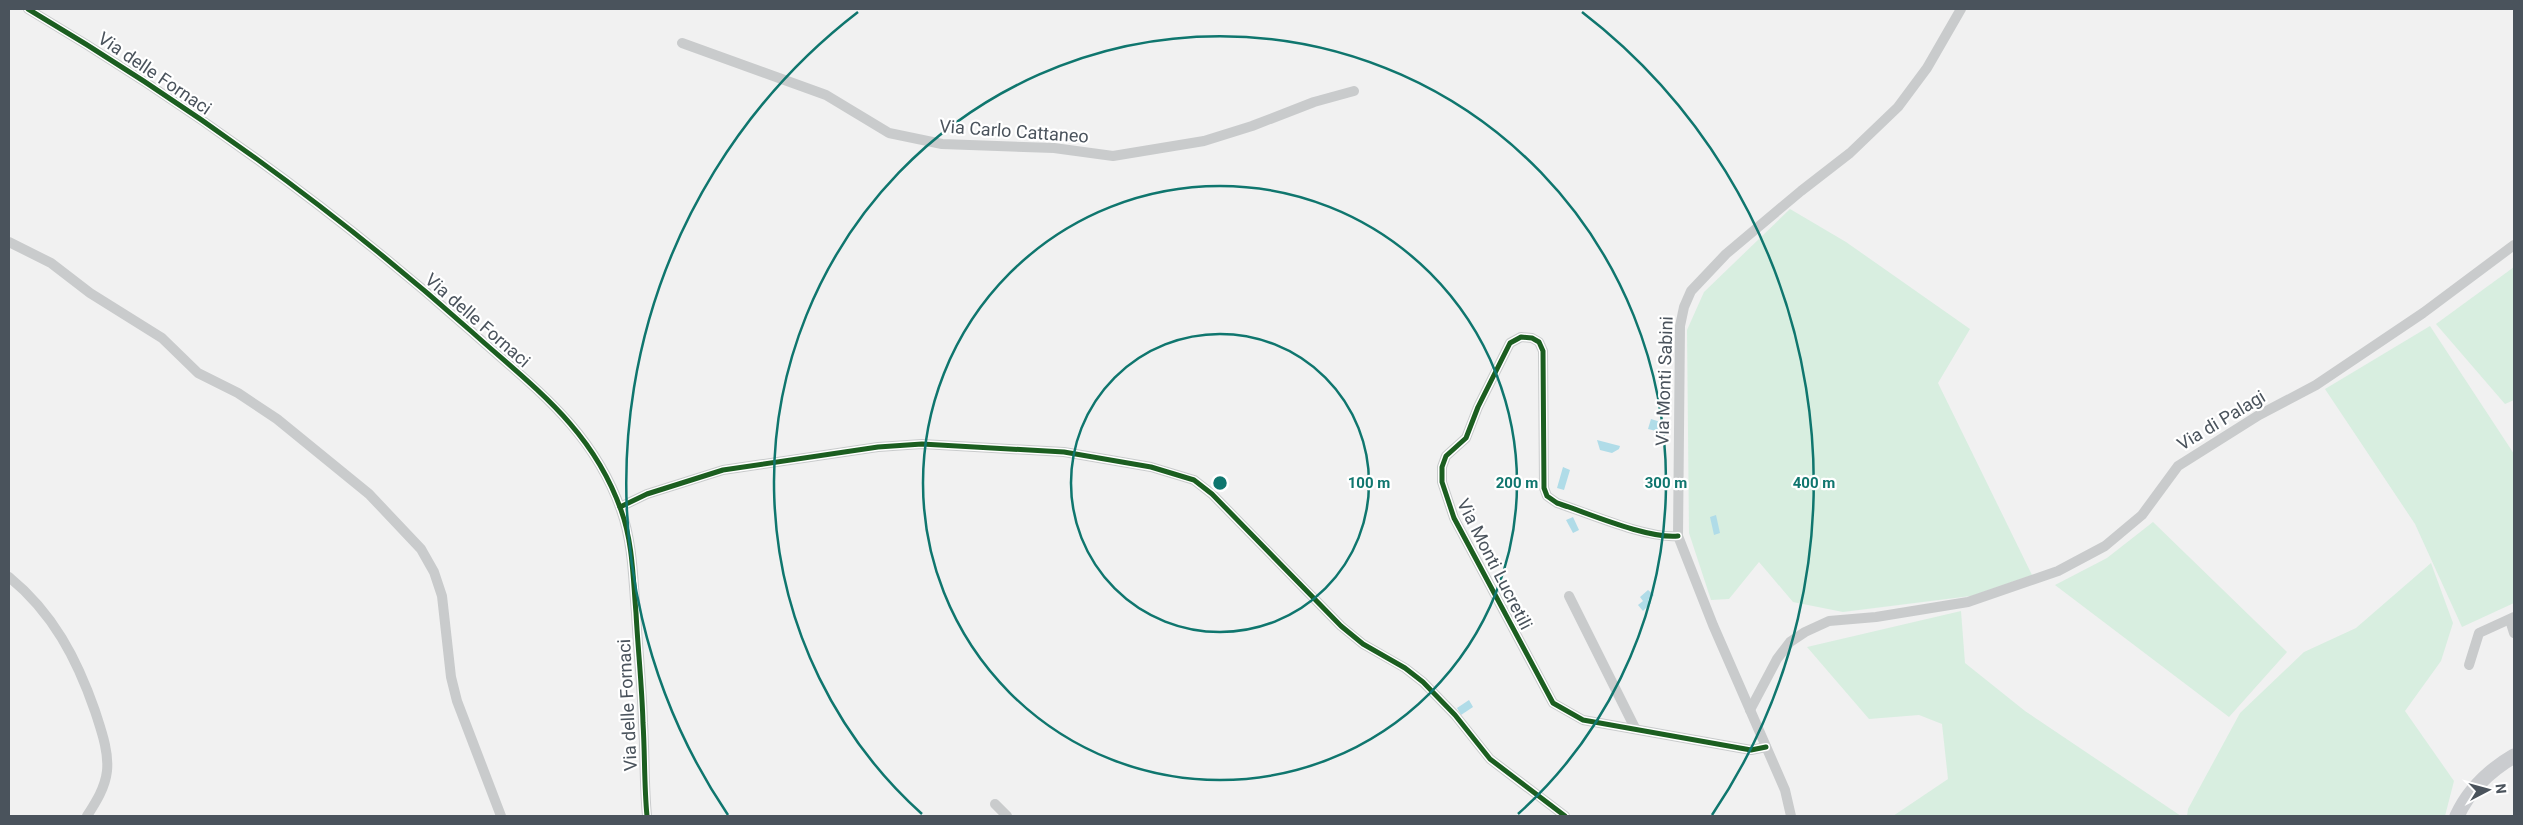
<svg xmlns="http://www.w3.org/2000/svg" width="2523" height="825" font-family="Roboto,sans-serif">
	<rect width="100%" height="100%" fill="#f1f1f1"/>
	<g fill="#d8eee0">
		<path d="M1790,209L1846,242L1970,329L1938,383L2032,575L1971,596L1843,612L1793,602L1759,562L1729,599L1711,600L1689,533L1687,330L1704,292Z"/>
		<path d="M2514,267V400L2505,404L2436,324Z"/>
		<path d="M2430,326L2514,454V603L2462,627L2415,524L2325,389Z"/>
		<path d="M2153,522L2287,652L2229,717L2055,585L2107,558Z"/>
		<path d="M2431,563L2453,623L2441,661L2405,711L2454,781L2445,816H2187L2188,809L2240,713L2304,652L2356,628Z"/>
		<path d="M1961,611L1965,663L2025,711L2181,816H1893L1948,779L1942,724L1919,715L1869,719L1807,647Z"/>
	</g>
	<g fill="#b0dce8">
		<path d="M1651,419L1667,424L1664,433L1648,429Z"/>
		<path d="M1597,440L1620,446L1619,449L1612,453L1600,450Z"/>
		<path d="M1563,467L1570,470L1564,490L1557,488Z"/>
		<path d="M1716,515L1720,533L1714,535L1710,517Z"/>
		<path d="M1573,517L1579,530L1573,533L1566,520Z"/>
		<path d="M1648,590L1654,595L1648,600L1651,603L1643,611L1638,605L1643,601L1640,597Z"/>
		<path d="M1469,700L1473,707L1461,715L1457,708Z"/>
	</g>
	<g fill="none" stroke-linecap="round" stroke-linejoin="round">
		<g stroke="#c9cbcc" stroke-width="10">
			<path d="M28,9C185,102 335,210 472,332C533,387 592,428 621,510C633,543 633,579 636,613C638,650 642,686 643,723C645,754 644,785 647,816"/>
			<path d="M682,43L826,95L889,133L942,144L1054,148L1113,156L1204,141L1252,126L1314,102L1354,91"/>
			<path d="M9,242L51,263L90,293L162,338L198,373L238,393L277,419L369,494L421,549L434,572L442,596L451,677L457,701L501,816"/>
			<path d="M620,507L647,494L723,470L878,447L922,444L1064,452L1151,467L1194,480L1212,494L1341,626L1363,644L1405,668L1423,682L1455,715L1490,759L1565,816"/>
			<path d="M1678,536C1647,539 1588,513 1557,503L1547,496L1544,488L1543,351L1539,342L1532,338L1521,337L1510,343L1478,407L1466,438L1446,456L1442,467V482L1454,518L1553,703L1583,720L1751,750L1766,747"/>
			<path d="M9,577C53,613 77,659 95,711C101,730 109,751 107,771C105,788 96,802 87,816"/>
			<path d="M1569,596L1635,728"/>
			<path d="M2510,620L2514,633"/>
			<path d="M2469,665L2479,633L2514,617"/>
			<path d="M1750,710L1777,659L1790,642L1805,632L1829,621L1876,617L1968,602L2058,571L2105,546L2142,515L2178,466L2259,415L2316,385L2423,313L2514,245"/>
			<path d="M995,804L1007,816"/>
			<path d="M1791,816L1785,790L1713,625L1678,536L1680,326L1684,307L1691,291L1726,254L1801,191L1850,153L1898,107L1927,68L1961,9"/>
		</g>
		<path stroke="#cacccf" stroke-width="15" d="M2457,816C2469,790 2490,770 2514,756"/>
		<defs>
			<g id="cycleway">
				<path d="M28,9C185,102 335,210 472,332C533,387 592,428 621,510C633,543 633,579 636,613C638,650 642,686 643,723C645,754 644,785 647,816"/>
				<path d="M620,507L647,494L723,470L878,447L922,444L1064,452L1151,467L1194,480L1212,494L1341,626L1363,644L1405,668L1423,682L1455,715L1490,759L1565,816"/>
				<path d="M1678,536C1647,539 1588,513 1557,503L1547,496L1544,488L1543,351L1539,342L1532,338L1521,337L1510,343L1478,407L1466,438L1446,456L1442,467V482L1454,518L1553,703L1583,720L1751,750L1766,747"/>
			</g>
		</defs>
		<use href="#cycleway" stroke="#fff" stroke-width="8"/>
		<use href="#cycleway" stroke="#1b5e20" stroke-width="5"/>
	</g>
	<g fill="none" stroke="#0f766e" stroke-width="2.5">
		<circle cx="1220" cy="483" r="149"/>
		<circle cx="1220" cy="483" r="297"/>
		<path d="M922 814A446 446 0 1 1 1518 814"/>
		<path d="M728 815A594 594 0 0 1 858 12M1582 12A594 594 0 0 1 1712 815"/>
	</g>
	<g text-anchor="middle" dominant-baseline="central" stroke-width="4.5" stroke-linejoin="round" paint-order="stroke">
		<g font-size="18" fill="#4a535c" stroke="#fff">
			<text transform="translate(155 73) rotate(34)">Via delle Fornaci</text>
			<text transform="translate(1014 131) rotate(4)">Via Carlo Cattaneo</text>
			<text transform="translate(478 320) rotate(41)">Via delle Fornaci</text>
			<text transform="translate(1664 381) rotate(-88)">Via Monti Sabini</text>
			<text transform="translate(2221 420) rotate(-31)">Via di Palagi</text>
			<text transform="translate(1495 564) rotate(63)">Via Monti Lucretili</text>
			<text transform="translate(627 705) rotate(-93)">Via delle Fornaci</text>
		</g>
	</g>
	<circle cx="1220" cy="483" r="8" fill="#0f766e" stroke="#fff" stroke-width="2.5"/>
	<g font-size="15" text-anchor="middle" font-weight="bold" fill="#0f766e" stroke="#fff" stroke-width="4.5" stroke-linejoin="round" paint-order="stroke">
		<text x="1369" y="488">100 m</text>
		<text x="1517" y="488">200 m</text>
		<text x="1666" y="488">300 m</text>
		<text x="1814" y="488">400 m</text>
	</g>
	<rect width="2523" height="825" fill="none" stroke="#4a535c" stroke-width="20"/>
	<g transform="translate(2488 790) rotate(84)" stroke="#ffffff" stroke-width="4" paint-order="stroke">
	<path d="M0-4L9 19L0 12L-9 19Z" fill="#4a535c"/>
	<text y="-8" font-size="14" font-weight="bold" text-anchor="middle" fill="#4a535c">N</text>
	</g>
</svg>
